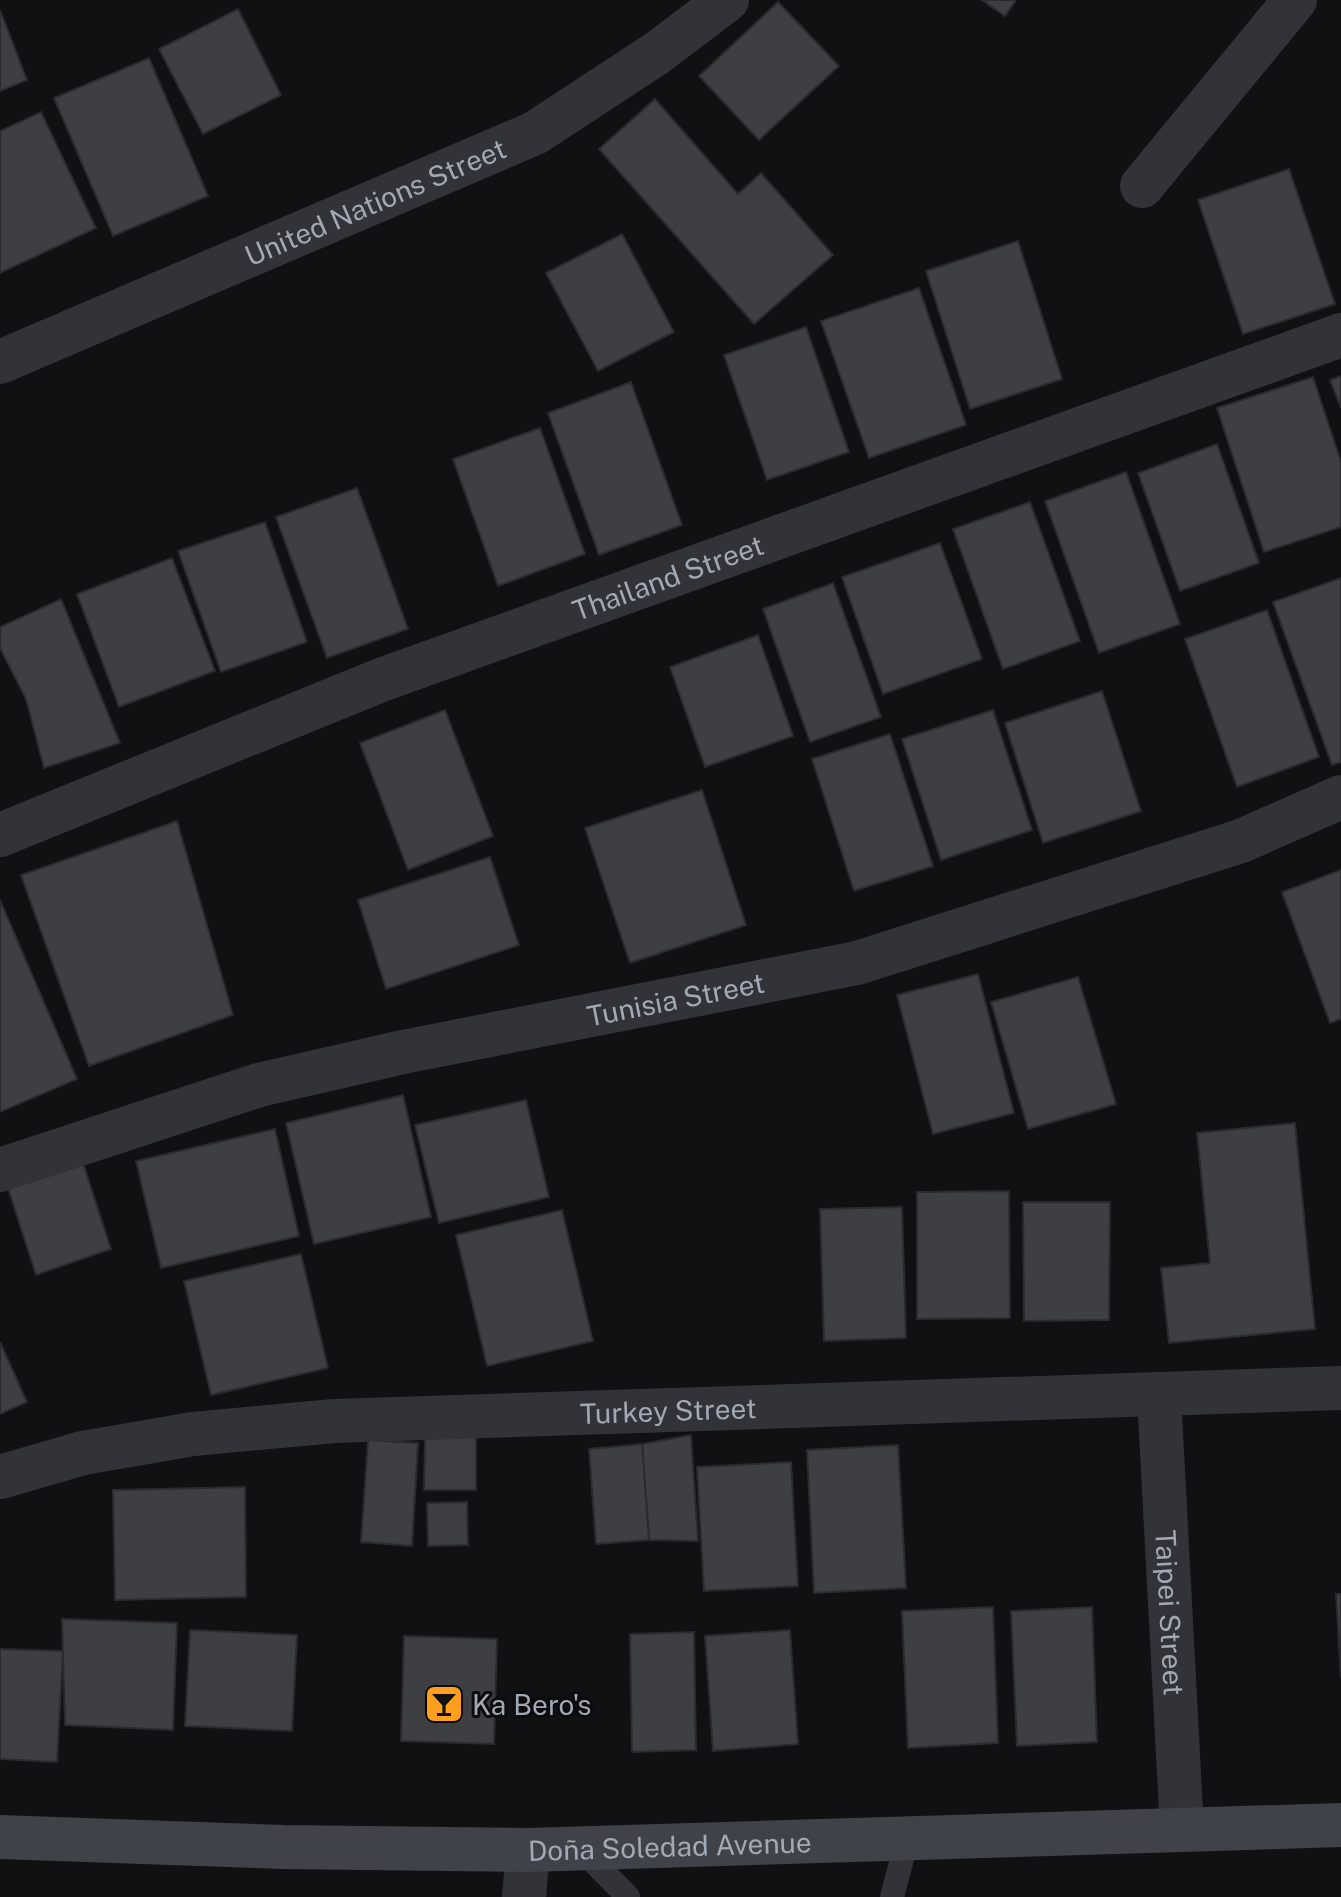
<svg xmlns="http://www.w3.org/2000/svg" width="1341" height="1897" font-family="'Public Sans',sans-serif">
	<rect width="100%" height="100%" fill="#111113"/>
	<g fill="#3d3f43" stroke="#2b2b2f" stroke-width="2">
		<path d="M982,0H1016L1005,16Z"/>
		<path d="M778,2L839,66L759,140L699,76Z"/>
		<path d="M238,9L281,95L203,134L159,49Z"/>
		<path d="M0,10L27,80L0,91Z"/>
		<path d="M149,58L208,196L113,236L54,98Z"/>
		<path d="M655,99L738,194L761,173L833,255L754,324L599,149Z"/>
		<path d="M41,112L96,228L0,273V131Z"/>
		<path d="M1289,169L1335,304L1243,334L1198,200Z"/>
		<path d="M622,234L674,332L598,371L546,273Z"/>
		<path d="M1018,241L1062,379L970,409L926,271Z"/>
		<path d="M919,288L966,425L869,458L821,321Z"/>
		<path d="M806,327L849,452L767,480L724,355Z"/>
		<path d="M1341,376V408L1330,380Z"/>
		<path d="M1313,377L1341,462V527L1264,552L1217,408Z"/>
		<path d="M631,382L682,525L599,555L548,413Z"/>
		<path d="M540,428L585,554L498,586L453,459Z"/>
		<path d="M1217,444L1259,563L1180,591L1138,473Z"/>
		<path d="M1126,472L1180,624L1099,653L1045,501Z"/>
		<path d="M357,488L408,629L327,658L276,517Z"/>
		<path d="M1030,502L1080,641L1003,669L953,529Z"/>
		<path d="M265,522L307,642L221,672L178,551Z"/>
		<path d="M940,543L982,659L883,694L842,577Z"/>
		<path d="M172,558L215,671L119,707L77,594Z"/>
		<path d="M1341,578V762L1332,765L1273,602Z"/>
		<path d="M833,583L881,717L810,742L763,609Z"/>
		<path d="M61,599L120,743L44,768L26,699L0,648V627Z"/>
		<path d="M1267,610L1319,757L1237,787L1185,639Z"/>
		<path d="M758,635L793,736L705,767L670,667Z"/>
		<path d="M1102,691L1141,811L1043,843L1005,723Z"/>
		<path d="M445,710L493,836L408,870L360,743Z"/>
		<path d="M993,710L1032,830L941,860L902,739Z"/>
		<path d="M890,734L933,866L854,891L812,759Z"/>
		<path d="M702,790L746,925L630,963L585,828Z"/>
		<path d="M177,821L233,1015L89,1066L21,875Z"/>
		<path d="M490,857L519,945L386,989L358,900Z"/>
		<path d="M1341,870V1019L1330,1023L1282,892Z"/>
		<path d="M0,900L77,1079L0,1112Z"/>
		<path d="M978,974L1014,1113L933,1134L897,995Z"/>
		<path d="M1078,977L1116,1104L1028,1129L991,1002Z"/>
		<path d="M403,1095L431,1217L314,1244L286,1123Z"/>
		<path d="M526,1100L549,1197L439,1223L415,1125Z"/>
		<path d="M1295,1123L1315,1329L1169,1343L1161,1268L1210,1263L1197,1133Z"/>
		<path d="M275,1129L299,1236L161,1268L136,1161Z"/>
		<path d="M80,1154L111,1249L36,1275L5,1179Z"/>
		<path d="M1009,1191L1010,1318L917,1319V1192Z"/>
		<path d="M1023,1202H1110L1109,1320L1024,1321Z"/>
		<path d="M902,1207L906,1338L824,1341L820,1209Z"/>
		<path d="M562,1210L593,1341L487,1366L456,1235Z"/>
		<path d="M301,1254L328,1368L211,1395L184,1281Z"/>
		<path d="M0,1342L27,1402L0,1414Z"/>
		<path d="M476,1430V1490H424L425,1431Z"/>
		<path d="M691,1435L698,1541L649,1540L642,1444Z"/>
		<path d="M368,1440L418,1443L412,1546L361,1542Z"/>
		<path d="M642,1444L649,1540L596,1544L589,1449Z"/>
		<path d="M898,1445L906,1588L814,1593L807,1450Z"/>
		<path d="M791,1462L798,1586L704,1591L697,1467Z"/>
		<path d="M245,1487L246,1597L115,1600L113,1490Z"/>
		<path d="M467,1502L468,1545L428,1546L427,1503Z"/>
		<path d="M1336,1594H1341V1678Z"/>
		<path d="M993,1607L998,1743L908,1748L902,1611Z"/>
		<path d="M1092,1607L1097,1742L1017,1746L1011,1611Z"/>
		<path d="M62,1619L177,1623L173,1730L65,1725Z"/>
		<path d="M190,1630L297,1635L292,1731L185,1726Z"/>
		<path d="M790,1630L798,1744L713,1751L705,1636Z"/>
		<path d="M694,1632L696,1750L632,1752L630,1634Z"/>
		<path d="M404,1636L497,1639L494,1744L401,1741Z"/>
		<path d="M0,1649L63,1651L57,1762L0,1759Z"/>
	</g>
	<g fill="none" stroke-linecap="round" stroke-linejoin="round">
		<g stroke="#323338" stroke-width="24">
			<path d="M581,1849L628,1897"/>
			<path d="M892,1897L907,1840"/>
		</g>
		<g stroke="#323338" stroke-width="44">
			<path d="M1142,186L1295,0"/>
			<path id="s1" d="M0,362L535,133L657,53L727,0"/>
			<path id="s2" d="M0,835L381,680L1341,335"/>
			<path id="s3" d="M0,1170L259,1085L403,1052L857,963L1241,841L1341,797"/>
			<path id="s4" d="M1159,1395L1182,1830"/>
			<path id="s5" d="M0,1477L83,1453L193,1434L334,1421L1341,1388"/>
			<path d="M524,1897L528,1850"/>
		</g>
		<path stroke="#3f4248" stroke-width="44" id="s6" d="M0,1837L283,1847L528,1850L1341,1825"/>
	</g>
	<defs>
		<symbol id="bar-square" viewBox="-11 -11 22 22"><rect x="-9" y="-9" width="18" height="18" rx="4" fill="#ff9f1d" stroke="#0c0c0e"/><path d="M-6-5H6L.8 .8V4.5H3.5V6h-7V4.5H-.8V.8Z" fill="#111"/></symbol>
	</defs>
	<g fill-rule="evenodd">
		<use href="#bar-square" x="422" y="1682" width="44" height="44"/>
	</g>
	<g text-anchor="middle" dominant-baseline="central" stroke-width="6" stroke-linejoin="round" paint-order="stroke">
		<g font-size="28" fill="#a1a9b5" stroke="#0c0c0e">
			<text stroke="none"><textPath href="#s1" startOffset="408">United Nations Street</textPath></text>
			<text stroke="none"><textPath href="#s2" startOffset="716">Thailand Street</textPath></text>
			<text stroke="none"><textPath href="#s3" startOffset="698">Tunisia Street</textPath></text>
			<text stroke="none"><textPath href="#s5" startOffset="674">Turkey Street</textPath></text>
			<text stroke="none"><textPath href="#s4" startOffset="218">Taipei Street</textPath></text>
			<text stroke="none"><textPath href="#s6" startOffset="670">Doña Soledad Avenue</textPath></text>
		</g>
		<g font-size="28" fill="#a1a9b5" stroke="#0c0c0e" text-anchor="start">
			<text x="472" y="1704">Ka Bero's</text>
		</g>
	</g>
</svg>
